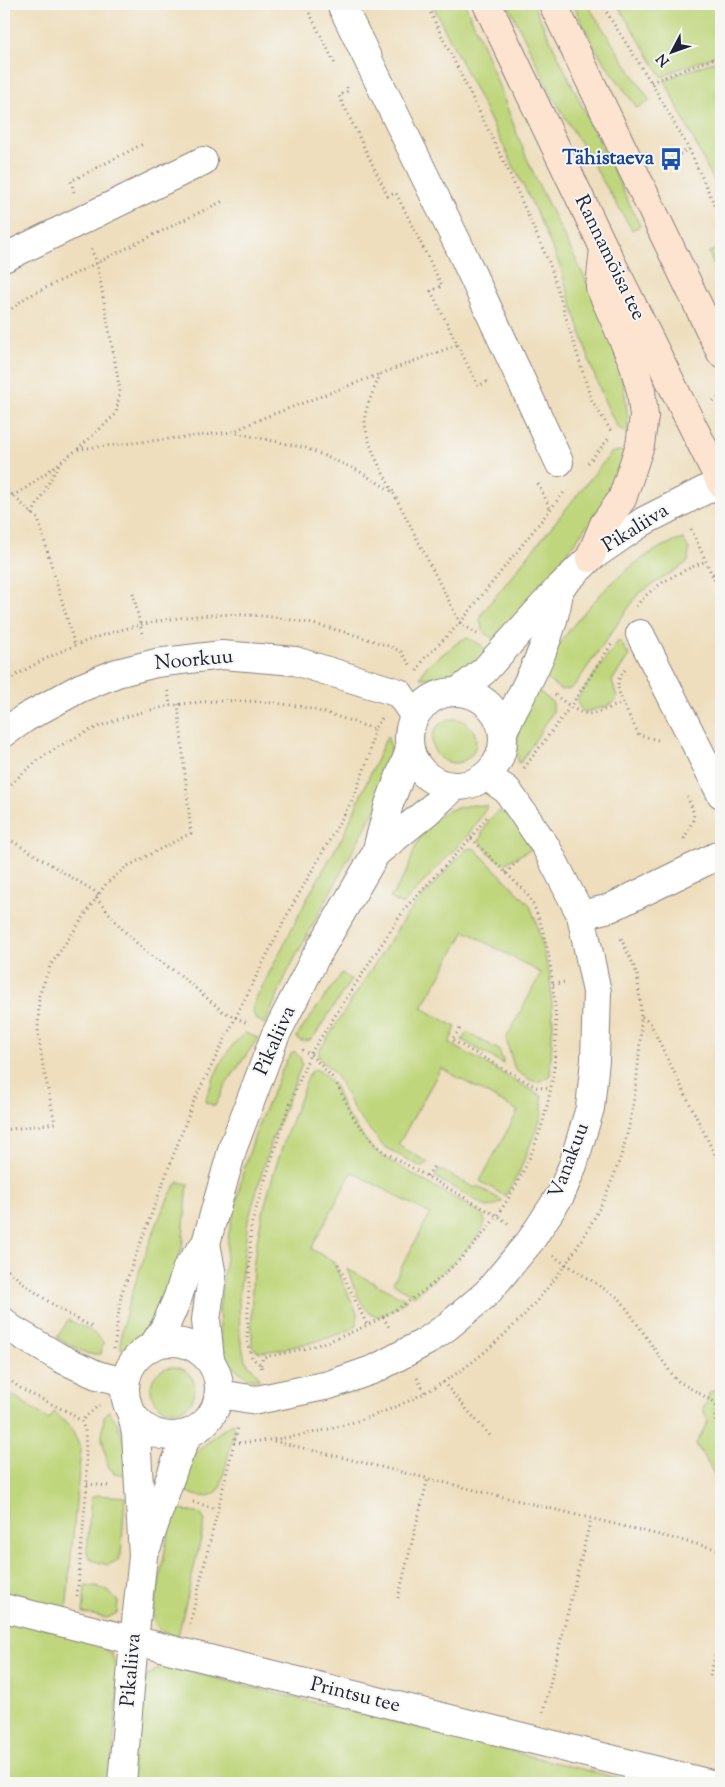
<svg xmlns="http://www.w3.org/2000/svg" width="725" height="1787" font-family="'Sorts Mill Goudy',serif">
	<rect width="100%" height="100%" fill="#f6f6f2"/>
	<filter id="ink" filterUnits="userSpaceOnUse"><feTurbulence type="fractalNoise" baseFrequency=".02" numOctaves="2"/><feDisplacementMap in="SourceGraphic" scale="10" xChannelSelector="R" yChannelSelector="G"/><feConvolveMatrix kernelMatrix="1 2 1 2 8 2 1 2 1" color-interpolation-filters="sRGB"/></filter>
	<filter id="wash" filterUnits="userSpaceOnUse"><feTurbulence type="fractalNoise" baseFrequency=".0096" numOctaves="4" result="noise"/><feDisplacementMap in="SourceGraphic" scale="20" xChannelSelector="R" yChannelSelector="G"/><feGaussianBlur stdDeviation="1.12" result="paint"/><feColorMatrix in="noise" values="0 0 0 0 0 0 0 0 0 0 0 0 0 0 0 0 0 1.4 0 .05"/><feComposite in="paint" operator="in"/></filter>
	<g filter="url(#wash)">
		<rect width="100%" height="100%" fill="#eedebd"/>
		<g fill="#bfd67b" stroke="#707c5b">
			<path d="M432,4H465C492,61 510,122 536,179C573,260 628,341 628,433L617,427L605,402L592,369L559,263L532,203Z"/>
			<path d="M508,4H533L640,226L632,230L553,97Z"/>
			<path d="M573,4H587L650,101L637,108L593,46Z"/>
			<path d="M617,4H721V54L676,70L662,77Z"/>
			<path d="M721,59V196L665,81L679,74Z"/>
			<path d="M716,250H721V286L709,252Z"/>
			<path d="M618,451L627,453L609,496L500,643L484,633L480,621L482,613L611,453Z"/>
			<path d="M683,539L689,549L688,562L638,594L575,685L570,689L561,690L541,675C564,629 615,571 661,547C668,544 676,541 683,539Z"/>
			<path d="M467,638L480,644L491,655L460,674L447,678H420L426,667L461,640Z"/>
			<path d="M619,640L629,655L612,681L617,697L616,701L605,707L584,712L580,708L577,699Z"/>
			<path d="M535,688L553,703V712L521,762L518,763C515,732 524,716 535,688Z"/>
			<circle cx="454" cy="741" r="22"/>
			<path d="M387,736L391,747V762L380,800L288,971L265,1024L256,1019L252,1010L255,1001L310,893L344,834Z"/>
			<path d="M474,805L488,806L469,834L402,905L390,898C396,889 402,881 407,871C411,862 413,851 418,842C430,816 447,808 474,805Z"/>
			<path d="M498,811L510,816L533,848L504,864L492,856L479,841L488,821Z"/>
			<path d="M471,848L475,849L529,904L535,918L550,977L553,1022L550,1075C535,1088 529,1079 515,1070L506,1039L541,973L465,931L422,1008L456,1027L449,1043L542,1096V1115L518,1175L505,1196L480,1181L518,1111L441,1068L398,1145L427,1162L423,1168L384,1147L355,1112L340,1082L331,1069L321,1061L319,1057V1051L407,914L465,850Z"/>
			<path d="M342,973L351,980L315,1035L310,1040L301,1041L296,1037Z"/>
			<path d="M467,1032L499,1050L504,1064L462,1040Z"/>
			<path d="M245,1033L258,1038L225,1086L215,1106L205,1102C213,1077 224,1050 245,1033Z"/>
			<path d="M294,1051L300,1057L302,1064L270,1145L248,1221L239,1296L240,1337L245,1360L258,1375L259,1380L247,1378L234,1367L222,1353L219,1311L229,1233L243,1172L259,1123L287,1059Z"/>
			<path d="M314,1069L322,1072L335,1087L345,1112L371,1147L388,1160L482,1214C483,1216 485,1220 485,1222C484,1239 429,1284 414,1296L393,1283L430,1214L352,1172L311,1249L333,1261L357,1313V1325C347,1336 276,1352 259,1352L252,1346C252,1321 251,1295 253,1270C260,1202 285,1138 309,1074Z"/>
			<path d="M439,1169L475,1188L477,1186L503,1201L494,1206L487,1207L435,1177Z"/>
			<path d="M179,1182L188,1184L182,1248L159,1317L152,1328L140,1340L121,1349C121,1342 121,1334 123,1326C126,1306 166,1189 179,1182Z"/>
			<path d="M347,1269L407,1300C399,1305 388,1314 379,1316C363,1319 352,1280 347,1269Z"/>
			<path d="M68,1320L89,1330L98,1336L103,1342L101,1354H88L57,1338Z"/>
			<circle cx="173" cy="1389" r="22"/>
			<path d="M4,1389L49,1420L54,1412L71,1428L81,1449L66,1611L4,1594Z"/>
			<path d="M721,1389V1485L696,1444L708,1421L703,1410L710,1392Z"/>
			<path d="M109,1411L117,1423L127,1450L126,1475L114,1473L108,1466L102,1438L104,1416Z"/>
			<path d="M233,1423L235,1428L220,1489C206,1502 194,1495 178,1488C179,1483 180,1477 182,1473C188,1456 218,1432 233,1423Z"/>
			<path d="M96,1495L125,1497L121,1555L118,1560L108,1565L91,1560L87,1553L91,1498Z"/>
			<path d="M176,1509L201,1514L205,1521L178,1636C161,1632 156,1632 153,1614L172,1513Z"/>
			<path d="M85,1586C100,1587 109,1589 118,1602L117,1613L107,1618L83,1613Z"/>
			<path d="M4,1618L90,1639L112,1654L119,1679L110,1783H4Z"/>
			<path d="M163,1665L638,1783H131L138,1703L147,1677Z"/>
		</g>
	</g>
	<g filter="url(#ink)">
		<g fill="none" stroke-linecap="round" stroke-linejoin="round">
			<defs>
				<g id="minor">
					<path d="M341,4L458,244L559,462"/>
					<path d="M4,258L203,161"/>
					<path d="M640,634L721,794"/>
					<path d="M459,691L484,671L559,588L590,558L644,521L721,482"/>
					<circle cx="456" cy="739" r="47"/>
					<path d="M503,731C525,687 552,642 559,592"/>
					<path d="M4,733L25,718L80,688L117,673L156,663L222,655L295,661L399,693L414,715"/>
					<path d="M376,853L428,811L455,786"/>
					<path d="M581,915L610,908L721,854"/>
					<path d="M206,1243L212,1276L206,1320L210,1360"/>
					<path d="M4,1322L10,1328L60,1358L97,1375L125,1382"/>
					<circle cx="172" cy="1389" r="47"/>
					<path d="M154,1344L165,1327L178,1297L187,1268L206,1243L233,1147L275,1036L315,958L376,853L389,804L410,750"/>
					<path d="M219,1394L257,1400L329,1385L375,1369L427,1341L448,1326L487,1293L531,1240L561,1194L573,1165L590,1108L595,1060L597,992L581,915L546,847L507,790L486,776"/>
					<path d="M147,1546L175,1464L188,1434"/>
					<path d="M4,1608L707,1783"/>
					<path d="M122,1783L134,1641L143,1556L136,1434L132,1414"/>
				</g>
				<g id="secondary">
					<path d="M487,4L604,248L721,483"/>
					<path d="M553,4L721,353"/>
					<path d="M590,558L604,524L622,499L640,445L644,416L641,391L633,362L600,287L604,248"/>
				</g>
			</defs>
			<use href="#minor" stroke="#88807c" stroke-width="30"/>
			<use href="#secondary" stroke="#88807c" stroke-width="30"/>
			<g stroke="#88807c" stroke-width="3" stroke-dasharray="1 4" stroke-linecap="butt">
				<path d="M305,4L335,64"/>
				<path d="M426,4L507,168L550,265L591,399L611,431"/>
				<path d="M601,4L651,82L689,149L721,219"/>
				<path d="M651,82L721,56"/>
				<path d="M347,87L348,91L339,96L388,196L396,193L442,286L431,291L478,386L487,382L489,384"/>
				<path d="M671,159L689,149"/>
				<path d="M74,192L71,181L143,144"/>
				<path d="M4,315L25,298L225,200"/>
				<path d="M380,374C376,386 369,399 366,411C360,434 382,471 393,492"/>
				<path d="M713,401L721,396"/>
				<path d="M232,432L306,448L357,470L393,492L460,623L477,634"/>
				<path d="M78,449L232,432L263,418L457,345"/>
				<path d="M588,463L610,437"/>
				<path d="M538,484L550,508"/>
				<path d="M4,487L38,519L75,646"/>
				<path d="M4,501L26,488L78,449L116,414L120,390L97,263L91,249"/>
				<path d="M32,514L59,464"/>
				<path d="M691,529L721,594"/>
				<path d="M713,574L721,569"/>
				<path d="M133,593L143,637"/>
				<path d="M636,606C655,583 680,572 706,561"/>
				<path d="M625,670C622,674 618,678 618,684C617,695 633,723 639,735L658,740L659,742"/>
				<path d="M417,671L425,658L460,623L565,491"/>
				<path d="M4,683C73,637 162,611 246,615C296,617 346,631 394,648L401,652L411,666"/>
				<path d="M168,691L170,705"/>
				<path d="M555,695C588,720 585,717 623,703"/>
				<path d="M524,768L570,707L613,642"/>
				<path d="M4,791C18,777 33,763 50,752C124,706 205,693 290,705C319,709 347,720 374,729L382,718"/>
				<path d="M4,836L99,894"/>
				<path d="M471,838L488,815"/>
				<path d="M684,839C694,817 698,819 687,797"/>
				<path d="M506,873L516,863L521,860"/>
				<path d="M96,898L123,930L146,952L179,974L222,1011L249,1024"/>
				<path d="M553,984L565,982"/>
				<path d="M642,1017L650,1023L721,1167"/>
				<path d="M460,1029L452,1040L536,1087L550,1089"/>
				<path d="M302,1050L310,1054L334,1079L356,1122L377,1146L386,1153L497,1216L508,1223"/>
				<path d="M4,1130L55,1123L43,1066L38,1033L39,996L50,966L106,884L126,867L191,833L178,704"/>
				<path d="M427,1176L434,1166"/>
				<path d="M553,1256L620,1299L676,1380L716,1403"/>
				<path d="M338,1264L367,1325"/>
				<path d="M4,1267C35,1293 59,1311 95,1328"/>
				<path d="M383,1317L390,1329"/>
				<path d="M114,1349L121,1295L193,1103L288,913L354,797L370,753L374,729"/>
				<path d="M261,1365L263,1357C436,1332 568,1184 555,1007C552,972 547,928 529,897C524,889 515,882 508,875C496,863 483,850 471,838L406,907L310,1054L284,1120L251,1225L247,1341L252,1358L261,1365L262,1370"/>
				<path d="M4,1376L23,1390L70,1413L81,1421"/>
				<path d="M417,1378L425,1393"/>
				<path d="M443,1382L490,1436"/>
				<path d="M721,1397C712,1409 714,1422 721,1435"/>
				<path d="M274,1441L721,1550"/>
				<path d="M234,1443C306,1439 379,1421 442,1383C525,1331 599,1237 625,1142C633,1113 637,1082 639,1053C641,1032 642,1013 639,993C638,987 639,980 637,974C632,961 625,948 620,936"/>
				<path d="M87,1484L109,1486"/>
				<path d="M193,1502L217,1509"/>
				<path d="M77,1596L87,1484L85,1430L81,1421L99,1405"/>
				<path d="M398,1598L428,1478"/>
				<path d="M190,1624L238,1426"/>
				<path d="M710,1676L721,1634"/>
				<path d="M543,1712L591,1518"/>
			</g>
			<use href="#minor" stroke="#fff" stroke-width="28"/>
			<use href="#secondary" stroke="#fde4d1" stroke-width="28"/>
		</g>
	</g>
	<defs>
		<symbol id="bus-bare" viewBox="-9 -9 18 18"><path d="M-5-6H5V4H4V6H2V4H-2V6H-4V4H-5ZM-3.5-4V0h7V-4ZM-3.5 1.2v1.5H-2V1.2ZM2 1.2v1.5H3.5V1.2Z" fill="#1a4fb4" stroke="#f6f6f2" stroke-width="2.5" paint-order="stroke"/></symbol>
	</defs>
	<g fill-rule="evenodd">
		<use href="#bus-bare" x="655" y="143" width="32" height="32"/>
	</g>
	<g text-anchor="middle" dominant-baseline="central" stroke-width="4" stroke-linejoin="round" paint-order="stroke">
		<g font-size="20" font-weight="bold" fill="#164399" stroke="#f6f6f2" text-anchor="end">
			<text x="654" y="159">Tähistaeva</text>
		</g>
		<g font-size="20" fill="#22223b" stroke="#f6f6f2">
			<text transform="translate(609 258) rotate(64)">Rannamõisa tee</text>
			<text transform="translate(636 529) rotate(-32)">Pikaliiva</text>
			<text transform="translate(194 661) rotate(-5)">Noorkuu</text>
			<text transform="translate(276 1041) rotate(-66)">Pikaliiva</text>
			<text transform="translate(570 1161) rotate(-69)">Vanakuu</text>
			<text transform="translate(132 1670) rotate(-85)">Pikaliiva</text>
			<text transform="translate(355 1696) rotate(14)">Printsu tee</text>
		</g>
	</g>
	<rect width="725" height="1787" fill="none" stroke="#f6f6f2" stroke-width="20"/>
	<g transform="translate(672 52) rotate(229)" stroke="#f6f6f2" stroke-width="4" paint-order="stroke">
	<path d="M0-4L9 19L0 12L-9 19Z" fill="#22223b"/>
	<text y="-8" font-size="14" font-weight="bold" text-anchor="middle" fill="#22223b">N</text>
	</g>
</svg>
